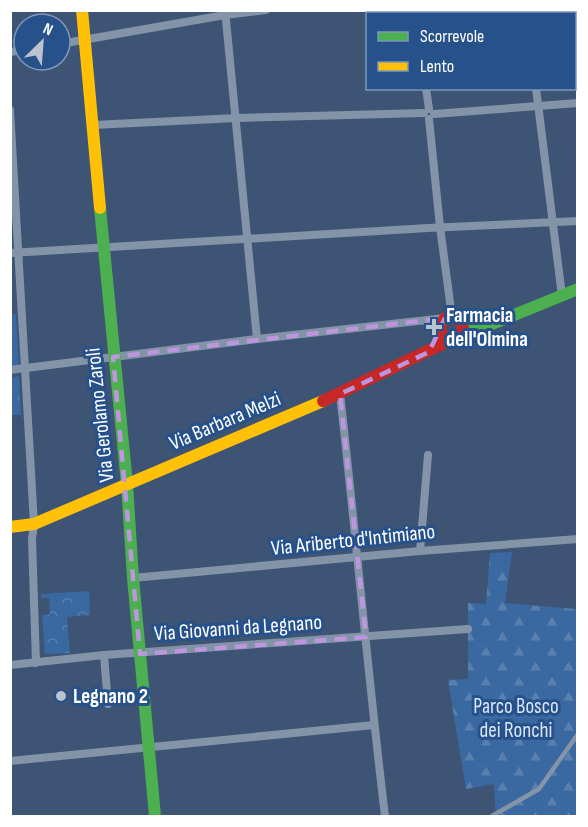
<svg xmlns="http://www.w3.org/2000/svg" width="588" height="827" font-family="'Sofia Sans Condensed',sans-serif">
	<defs>
		<pattern id="forest-firs" width="22" height="20" patternUnits="userSpaceOnUse" patternTransform="scale(1.5)"><rect width="22" height="20" fill="#3a68a0"/><path d="M5 1l3.5 6h-7zM16 11l3.5 6h-7z" fill="#587fae"/></pattern>
		<pattern id="park-crowns" width="20" height="18" patternUnits="userSpaceOnUse" patternTransform="scale(1.5)"><rect width="20" height="18" fill="#3a68a0"/><path d="M2 6a3 3 0 1 1 6 0M12 15a3 3 0 1 1 6 0" fill="none" stroke="#587fae"/></pattern>
	</defs>
	<rect width="100%" height="100%" fill="#3d5474"/>
	<path fill="url(#forest-firs)" d="M512,552L505,603L576,609L577,601V816H496L494,784L466,789L448,680L468,679V603L486,604L490,553Z"/>
	<g fill="url(#park-crowns)">
		<path d="M11,314H16L19,367L11,368Z"/>
		<path d="M19,376L21,415H11V377Z"/>
		<path d="M89,591L90,615L67,617L70,653L45,654L42,615L50,614L49,598H41V594Z"/>
	</g>
	<g fill="none" stroke-linecap="round" stroke-linejoin="round">
		<path stroke="#8494a8" stroke-width="4.5" d="M492,816L539,789L578,734"/>
		<g stroke="#8494a8" stroke-width="8">
			<path d="M225,10L257,339"/>
			<path d="M417,10L418,14"/>
			<path d="M525,10V14"/>
			<path d="M60,44L225,15L266,10"/>
			<path d="M10,52L24,50"/>
			<path d="M426,88L429,109"/>
			<path d="M536,88L562,296"/>
			<path d="M10,110L34,524L32,539L36,663"/>
			<path d="M434,114L578,103"/>
			<path d="M429,119L440,227L452,317"/>
			<path d="M93,125L237,118L424,113"/>
			<path d="M10,253L428,228L578,221"/>
			<path d="M10,370L257,339L445,318"/>
			<path d="M340,394C356,535 368,676 385,816"/>
			<path d="M420,551L428,455"/>
			<path d="M133,578L420,551L578,539"/>
			<path d="M104,655L108,704"/>
			<path d="M10,665L104,655L468,629"/>
			<path d="M10,761L374,725"/>
		</g>
		<g stroke="#4caf50" stroke-width="12">
			<path d="M100,208L127,484L133,578L155,816"/>
			<path d="M463,328L487,326L578,289"/>
		</g>
		<g stroke="#ffc107" stroke-width="12">
			<path d="M82,10L100,208"/>
			<path d="M10,527L34,524L323,401"/>
		</g>
		<path stroke="#c62828" stroke-width="12" d="M323,401L461,335L463,328L461,322L452,317L445,318L440,327L441,334L450,340"/>
	</g>
	<path fill="none" stroke="#bd96df" stroke-width="4.5" stroke-dasharray="12 8" stroke-linejoin="round" d="M445,318L429,352L340,394L366,637L140,654L113,357Z"/>
	<g fill="#bbc3ce" stroke="#26518b" stroke-width="2">
		<path d="M431 318h6v6h6v6h-6v6h-6v-6h-6v-6h6z"/>
		<circle cx="61" cy="696" r="6"/>
	</g>
	<g text-anchor="middle" dominant-baseline="central" stroke-width="6" stroke-linejoin="round" paint-order="stroke">
		<g font-size="21" font-weight="bold" fill="#fff" stroke="#26518b" text-anchor="start">
			<text x="446" y="315">Farmacia<tspan x="446" dy="24">dell'Olmina</tspan></text>
			<text x="73" y="696">Legnano 2</text>
		</g>
		<g font-size="21" fill="#fff" stroke="#26518b">
			<text transform="translate(100 415) rotate(-96)">Via Gerolamo Zaroli</text>
			<text transform="translate(225 421) rotate(-23)">Via Barbara Melzi</text>
			<text transform="translate(353 540) rotate(-6)">Via Ariberto d'Intimiano</text>
			<text transform="translate(238 628) rotate(-4)">Via Giovanni da Legnano</text>
		</g>
		<g font-size="21" fill="#d8e6f8" stroke="#26518b">
			<text x="516" y="706">Parco Bosco<tspan x="516" dy="24">dei Ronchi</tspan></text>
		</g>
	</g>
	<rect width="588" height="827" fill="none" stroke="#ffffff" stroke-width="24"/>
	<rect x="366" y="12" width="210" height="78" fill="#26518b" stroke="#7d97b9" stroke-width="1.5"/>
	<rect x="378" y="32" width="30" height="9" fill="#4caf50" stroke="#7d97b9" stroke-width="1.5"/>
	<text x="420" y="42" font-size="18" fill="#ffffff">Scorrevole</text>
	<rect x="378" y="62" width="30" height="9" fill="#ffc107" stroke="#7d97b9" stroke-width="1.5"/>
	<text x="420" y="72" font-size="18" fill="#ffffff">Lento</text>
	<g transform="translate(42 42) rotate(25)"><circle r="28" fill="#26518b" stroke="#7d97b9" stroke-width="1.5"/>
	<path d="M0-4.5L10 22L0 15L-10 22Z" fill="#bbc3ce"/>
	<text y="-9" font-size="16" font-weight="bold" text-anchor="middle" fill="#ffffff">N</text>
	</g>
</svg>
